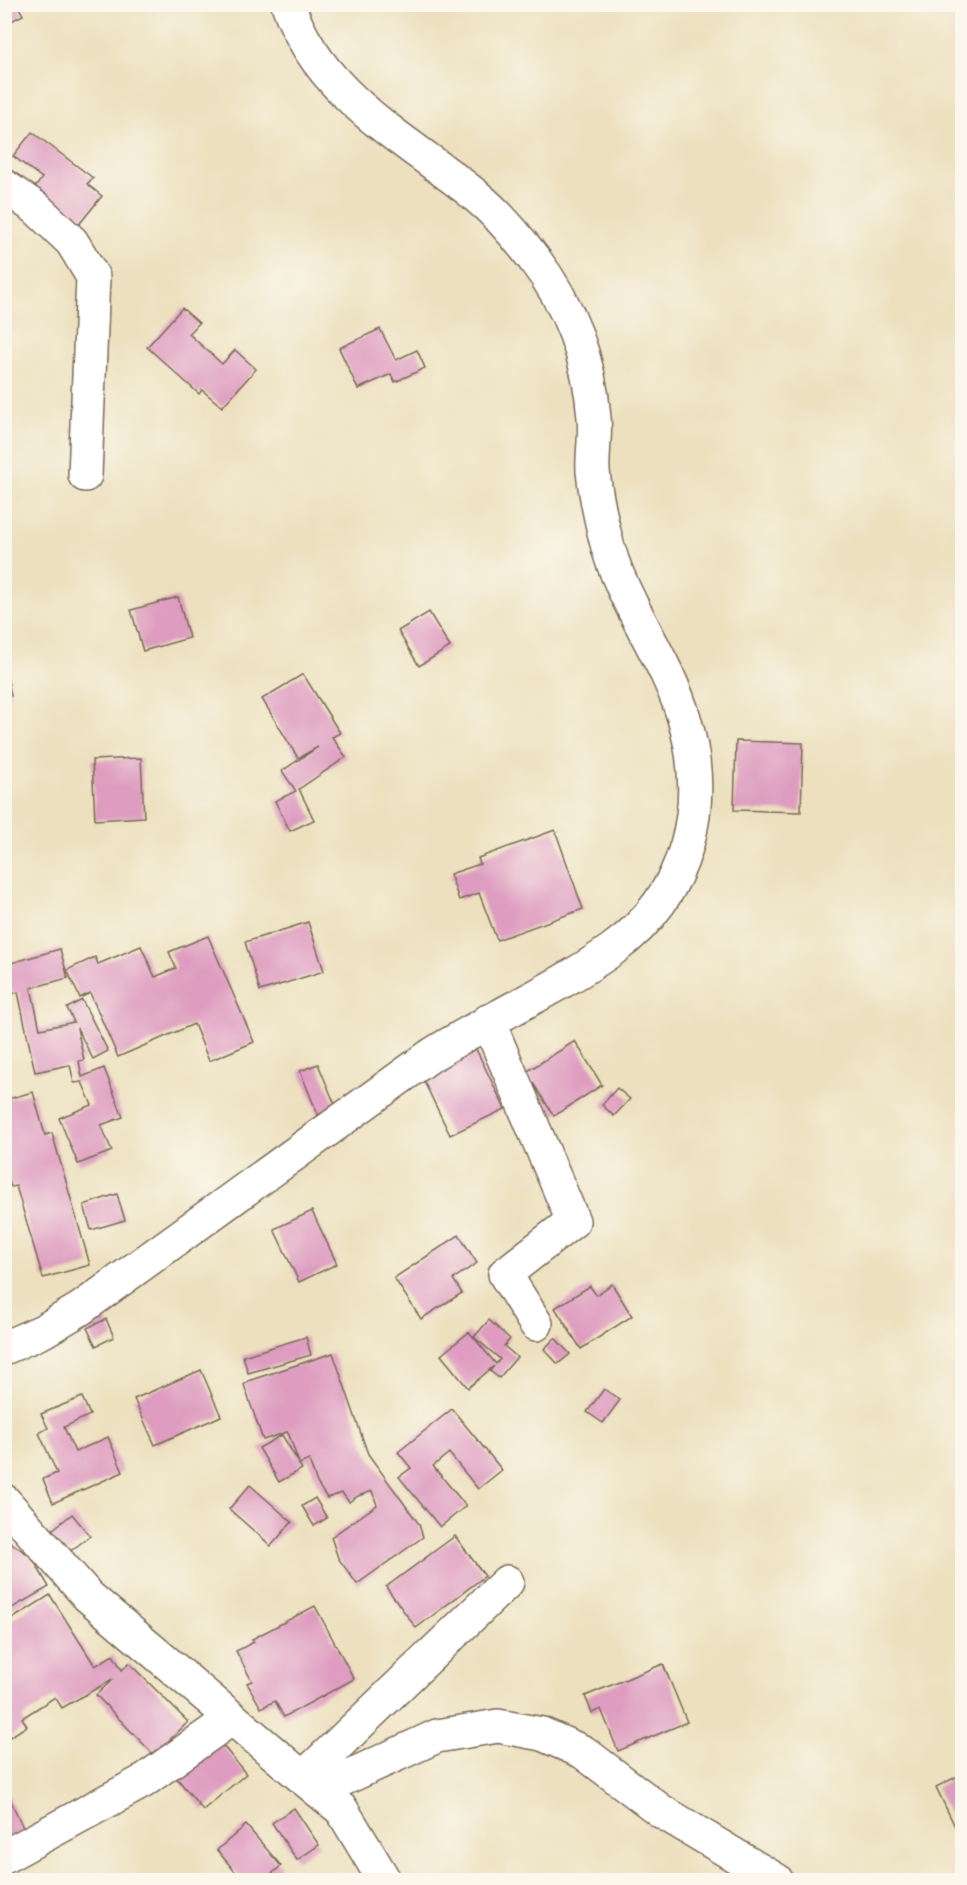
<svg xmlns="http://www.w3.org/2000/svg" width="967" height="1885" font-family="Caveat,sans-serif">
	<rect width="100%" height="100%" fill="#fbf7ec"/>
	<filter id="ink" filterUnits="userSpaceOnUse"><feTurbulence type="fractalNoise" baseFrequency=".0167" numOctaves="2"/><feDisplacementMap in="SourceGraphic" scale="12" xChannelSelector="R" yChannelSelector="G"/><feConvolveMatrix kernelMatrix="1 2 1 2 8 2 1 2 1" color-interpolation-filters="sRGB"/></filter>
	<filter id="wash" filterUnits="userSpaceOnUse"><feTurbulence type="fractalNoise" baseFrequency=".008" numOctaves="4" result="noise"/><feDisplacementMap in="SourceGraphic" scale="24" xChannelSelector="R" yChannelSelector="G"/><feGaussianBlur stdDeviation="1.35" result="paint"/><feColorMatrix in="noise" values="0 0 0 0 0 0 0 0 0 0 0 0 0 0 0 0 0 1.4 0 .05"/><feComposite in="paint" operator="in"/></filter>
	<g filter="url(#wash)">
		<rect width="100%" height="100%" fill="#ece0be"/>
		<g id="blocks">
			<g fill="#de9dc0">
				<path d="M4,4H17L23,15L4,25Z"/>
				<path d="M32,132L93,178L87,184L102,196L77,227L32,192L42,178L13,156Z"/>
				<path d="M182,308L199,323L189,334L222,364L235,350L256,369L222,407L202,390L199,394L147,347Z"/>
				<path d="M380,329L396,360L417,350L425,368L395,382L391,374L358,389L339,348Z"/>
				<path d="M178,597L189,638L143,651L131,610Z"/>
				<path d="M429,612L450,647L419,666L398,631Z"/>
				<path d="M6,671L11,696L5,697V672Z"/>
				<path d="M303,674L340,733L332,737L346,757L299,789L314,820L290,831L275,801L296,791L282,771L318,747L298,758L262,699Z"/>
				<path d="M736,741L803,743L801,812L734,810Z"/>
				<path d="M141,758L144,817L95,820L92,760Z"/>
				<path d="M555,830L583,909L497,940L479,893L459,900L450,874L480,864L478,858Z"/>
				<path d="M308,922L324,971L260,991L245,942Z"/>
				<path d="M208,936L254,1042L209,1061L194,1024L118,1057L90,993L80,998L67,970L95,957L98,964L141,946L155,977L176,968L169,952Z"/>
				<path d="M60,949L68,978L31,988L40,1029L74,1022L67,1008L82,1000L108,1051L93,1059L77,1028L84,1060L79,1061L82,1077L104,1068L123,1117L101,1125L112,1151L78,1164L59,1118L92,1105L82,1082L74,1083L70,1065L35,1072L18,992L12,994L4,969V965Z"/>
				<path d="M575,1041L602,1085L554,1116L526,1072Z"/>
				<path d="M475,1047L505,1109L450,1135L420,1073Z"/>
				<path d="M318,1064L336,1107L318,1115L300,1071Z"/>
				<path d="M617,1088L630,1099L614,1116L602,1105Z"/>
				<path d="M33,1092L45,1135L52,1133L90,1265L43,1278L16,1186L11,1187L4,1164V1117H6L4,1100Z"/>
				<path d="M117,1194L125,1220L91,1230L84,1205Z"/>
				<path d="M312,1211L337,1264L299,1282L274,1229Z"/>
				<path d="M459,1235L477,1263L453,1279L462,1293L421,1319L394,1278Z"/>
				<path d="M612,1284L632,1316L581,1349L555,1308L590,1286L596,1295Z"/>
				<path d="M106,1319L114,1337L96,1346L87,1328Z"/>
				<path d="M489,1320L510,1339L504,1346L517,1357L499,1378L490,1371L494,1366L468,1388L441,1355L469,1332L496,1364L500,1359L474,1337Z"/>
				<path d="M306,1337L311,1355L248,1373L243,1356Z"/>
				<path d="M555,1338L570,1354L558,1364L544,1349Z"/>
				<path d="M333,1353L368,1454L419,1524L423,1537L357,1584L338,1558L331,1537L377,1505L372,1491L358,1496L349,1502L342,1493L327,1498L317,1483L309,1460L299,1464L302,1469L279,1482L259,1448L282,1435L299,1463L289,1435L287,1432L263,1440L244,1385L248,1381Z"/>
				<path d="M201,1370L221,1416L155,1445L134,1399Z"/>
				<path d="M604,1389L620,1400L603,1423L587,1412Z"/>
				<path d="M82,1397L90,1415L64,1427L75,1452L108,1437L123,1472L53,1503L43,1479L57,1473L39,1433L48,1428L41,1414Z"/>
				<path d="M452,1409L502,1470L478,1489L449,1453L433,1466L466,1506L440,1527L399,1477L411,1468L398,1452Z"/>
				<path d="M250,1485L292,1522L271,1546L229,1509Z"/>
				<path d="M315,1498L327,1518L314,1526L302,1506Z"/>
				<path d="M72,1514L90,1536L64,1556L47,1534Z"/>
				<path d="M4,1532L11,1543L31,1556L49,1587L12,1608L4,1603Z"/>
				<path d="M455,1536L485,1576L416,1628L386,1587Z"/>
				<path d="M50,1595L95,1666L113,1655L122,1670L129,1663L188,1722L154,1755L96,1695L113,1679L62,1708L55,1697L22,1718L27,1726L10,1737L4,1728V1624Z"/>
				<path d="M315,1606L354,1679L284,1717L275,1701L261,1708L247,1683L252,1681L236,1651L254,1642L252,1639Z"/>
				<path d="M663,1664L687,1722L618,1751L601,1709L592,1713L585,1696Z"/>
				<path d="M220,1742L246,1774L203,1810L176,1777Z"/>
				<path d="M962,1774V1836L960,1837L936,1787Z"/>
				<path d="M4,1786L26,1834L4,1843Z"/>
				<path d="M294,1808L319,1845L297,1860L272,1823Z"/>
				<path d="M246,1825L281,1866L264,1880H242L217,1850Z"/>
			</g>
		</g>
	</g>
	<g filter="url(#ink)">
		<use href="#blocks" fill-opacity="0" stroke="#796a56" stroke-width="1.5"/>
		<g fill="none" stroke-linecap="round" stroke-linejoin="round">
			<defs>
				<g id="street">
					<path d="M4,186L36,208L72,242L93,277L85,475"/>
					<path d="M488,1021L573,1221L505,1274L536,1324"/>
					<path d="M4,1501L88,1596L303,1778L341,1780L437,1736L498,1726L542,1734L583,1752L661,1811L776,1880"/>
					<path d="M4,1857L142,1782L232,1718"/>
					<path d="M384,1880L342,1810L303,1778L507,1582"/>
				</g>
				<path id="secondary" d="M4,1348L43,1331L80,1309L430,1056C489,1018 556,990 613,949C689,894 710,805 684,718C665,654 620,601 605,536C600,515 595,492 593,471C592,453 596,435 594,418C590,360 569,304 534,259C517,236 497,213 475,195C405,138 319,96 288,4"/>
			</defs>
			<use href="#street" stroke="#796a56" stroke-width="36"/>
			<use href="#secondary" stroke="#796a56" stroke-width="36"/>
			<use href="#street" stroke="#fff" stroke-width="33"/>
			<use href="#secondary" stroke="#fff" stroke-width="33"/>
		</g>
	</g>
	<rect width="967" height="1885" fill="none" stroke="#fbf7ec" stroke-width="24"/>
</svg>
